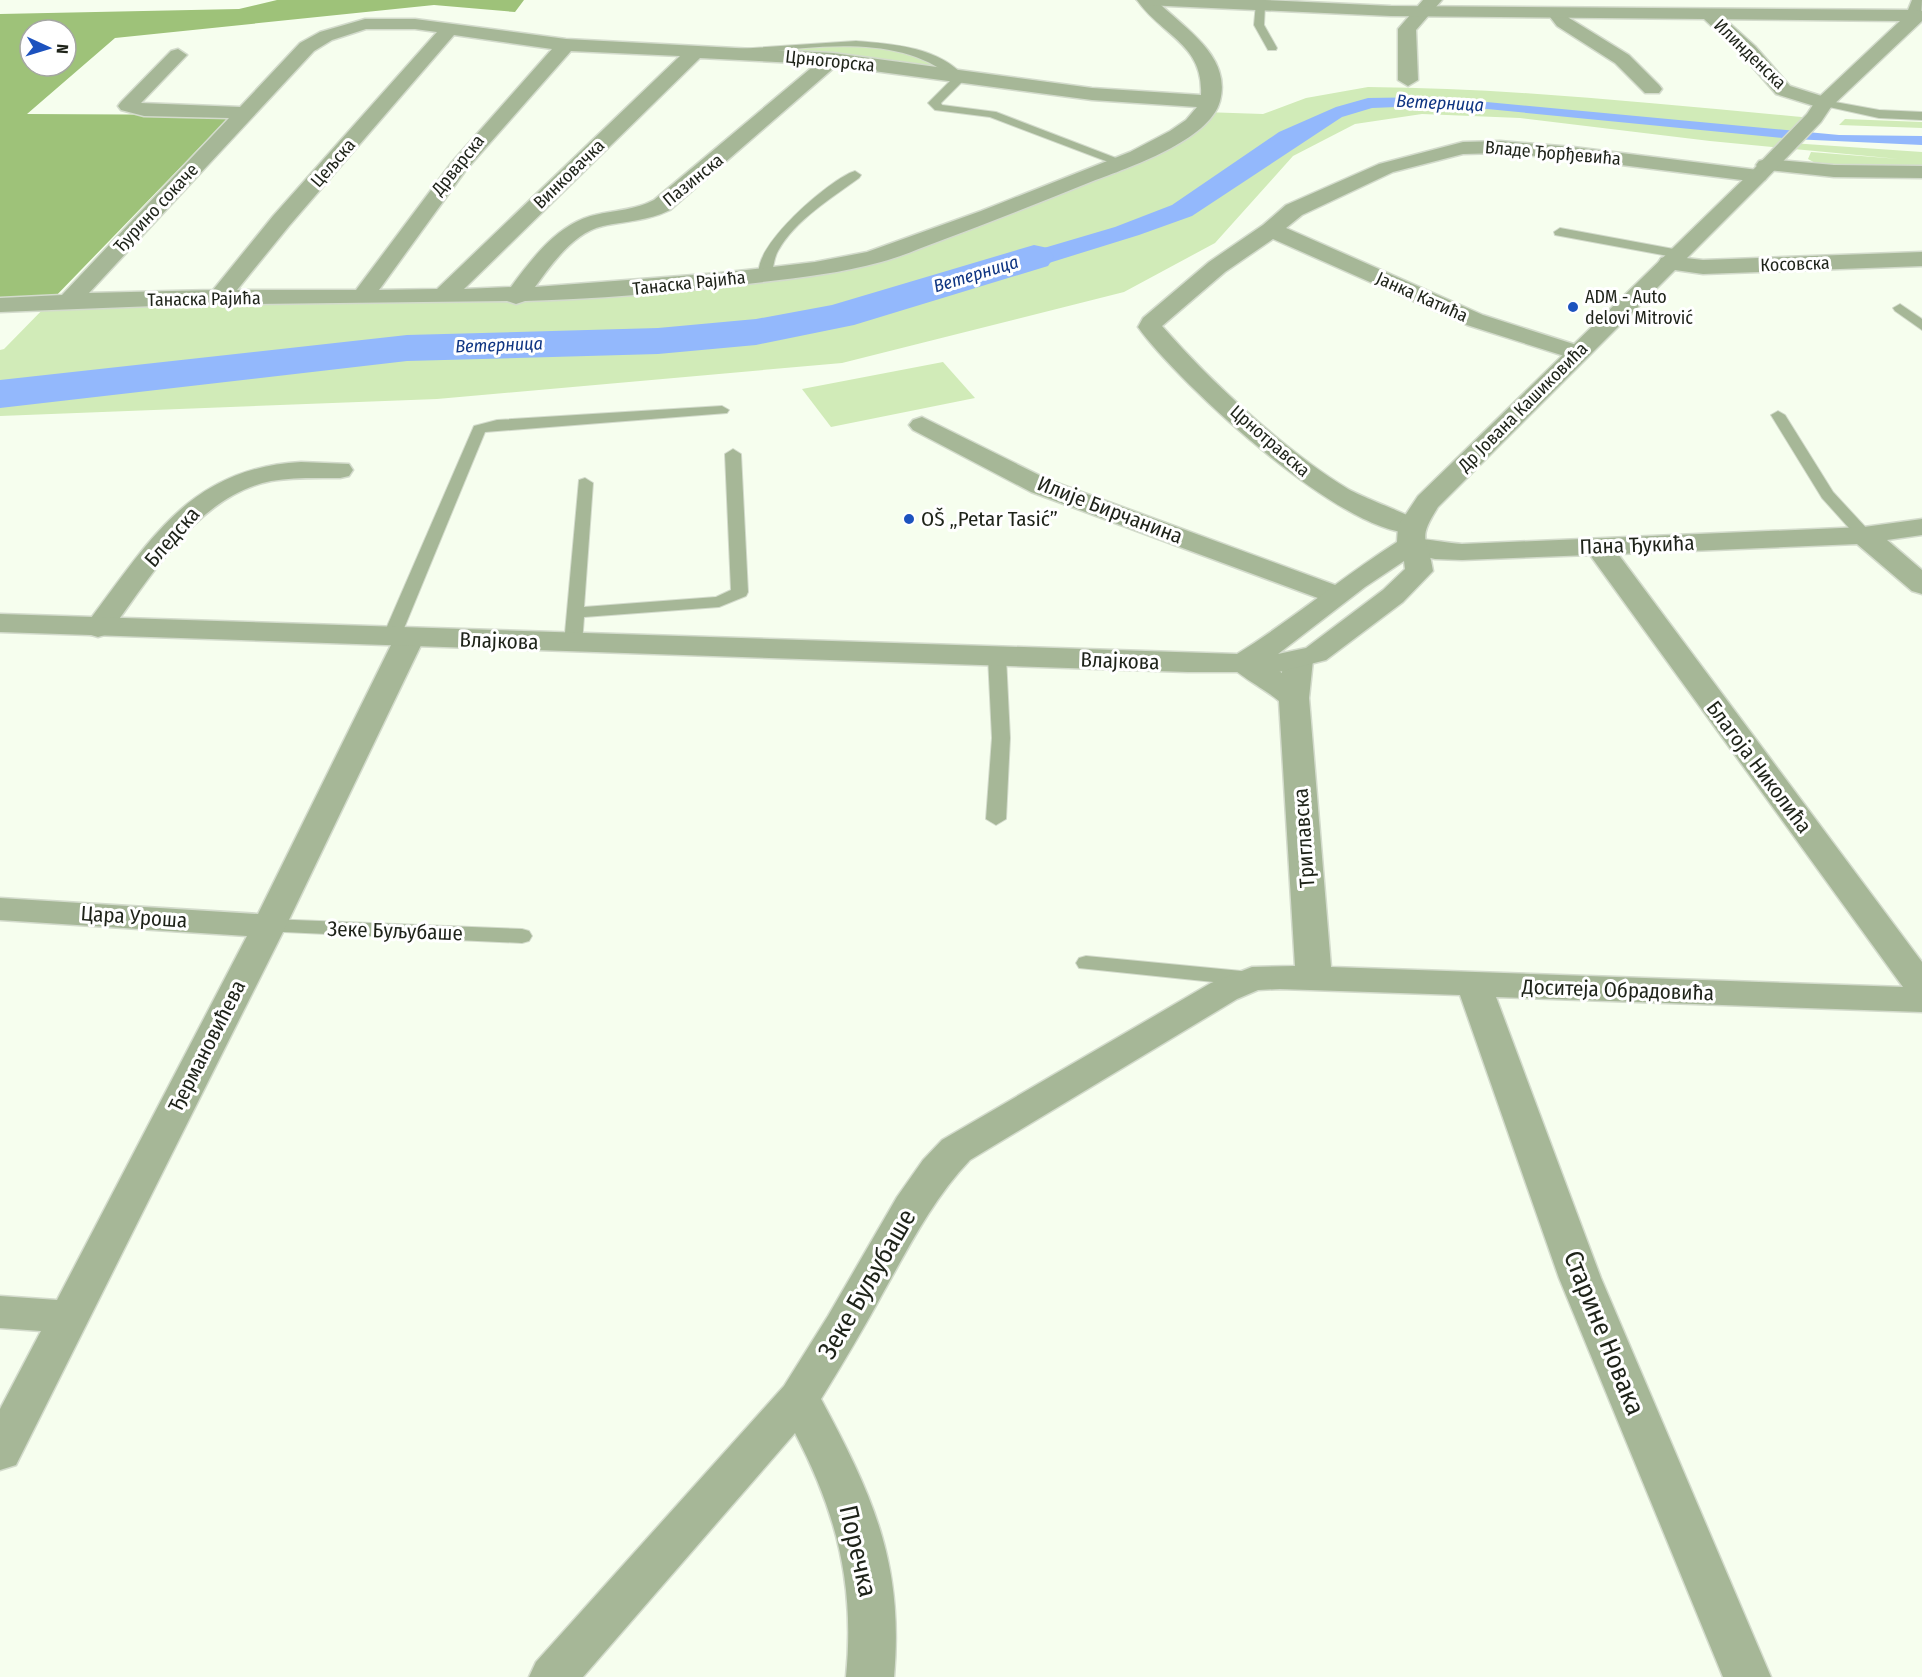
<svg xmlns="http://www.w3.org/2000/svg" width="1922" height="1677" font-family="'Fira Sans Condensed',sans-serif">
	<rect width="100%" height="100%" fill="#f6feee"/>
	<g fill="#d1ebb8">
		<path d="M826,45L875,46L924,54L960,78L768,49Z"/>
		<path d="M1368,87C1517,88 1666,105 1814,118L1791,143L1922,152V168L1819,165L1808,159L1811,152L1899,159L1710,141L1520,118L1422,114L1355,124L1293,156L1215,243L1124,292L842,363L437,399L0,416V350L4,349L51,301L516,297L873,258L1123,163L1203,112L1263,114L1306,98Z"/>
		<path d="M1845,119L1922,122V128L1839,125Z"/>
		<path d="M943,362L975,398L831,427L802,389Z"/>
	</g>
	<path fill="#9ec279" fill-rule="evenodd" d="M277,0H524L515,12L434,5L115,38L27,114L231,115L51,301L0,305V14L239,9ZM30,30H66V66H30Z"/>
	<path fill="#93b8fc" d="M1434,97L1839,135L1922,136V145L1792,139L1446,105L1372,108L1342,117L1192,216L1139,235L965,289L949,276L1115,227L1172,205L1279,132L1336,107L1368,98Z"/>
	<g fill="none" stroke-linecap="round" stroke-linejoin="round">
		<path fill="#93b8fc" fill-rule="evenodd" d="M1034,245L1048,248L1054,257L1048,266L854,325L756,345L658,354L407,361L0,408V380L407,335L658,328L756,319L832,305Z"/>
		<defs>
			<g id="service">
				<path d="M1256,3L1265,5L1264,25L1277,48L1276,50H1268L1254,25Z"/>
				<path d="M856,41C894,44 939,47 966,78L941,103L942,105L996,112L1129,163L1119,166L990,117L935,110L928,103L953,78C897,31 806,48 738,55L732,52L738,49Z"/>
				<path d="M1824,100L1879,110L1922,112V120L1879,118L1820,105L1818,103Z"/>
				<path d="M855,171L861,175L859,178C832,198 795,220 778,251C773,260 774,269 770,278H760C747,250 831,178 855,171Z"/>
				<path d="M1560,228L1679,250L1686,254L1679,258L1555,235L1554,232Z"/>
				<path d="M1900,304L1922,319V330L1895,311L1893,308Z"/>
				<path d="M722,406L729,410L727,413L485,432L400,638L391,643L385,642L382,638L474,426L497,420Z"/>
				<path d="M1778,411L1785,415L1833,492L1870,532L1872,535L1870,538H1858L1822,498L1771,415Z"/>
				<path d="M733,449L741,454L748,592L746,596L719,607L584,617L582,644L573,649L567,648L564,644L579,480L585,478L593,483L584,607L716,597L731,590L725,454Z"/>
				<path d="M997,652L1006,657L1010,738L1006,819L996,825L986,819L992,738L988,657Z"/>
				<path d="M269,919L522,929L529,931L532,936L529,941L522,943L262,931L259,926L262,921Z"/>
				<path d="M1086,956L1252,972L1259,974L1263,979L1259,984L1252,986L1079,968L1076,963L1079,958Z"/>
			</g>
			<g id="minor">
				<path d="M1137,0H1156C1183,28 1232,55 1220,101C1210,140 1128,168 1093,181C1041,202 989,223 937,242C918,249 900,257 881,262C834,275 786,279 738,285C667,293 596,299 525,301L516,304L507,301L180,305L0,312V298L62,295L229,118L144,116L121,110L118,106L121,102L171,51L178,49L187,55L141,103L240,107L300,43L320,32L365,19H415L566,39L833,53L1092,88L1201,95C1204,44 1162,36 1137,0ZM366,29H415L437,32L273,216L213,290L89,293L314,51L332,40ZM454,35L552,49L452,162L356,290H237L289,226ZM571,51L680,56L437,289L379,290L466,170ZM700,58L816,64L654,200C636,210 615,210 595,215C559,223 532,258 511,287L464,289ZM836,66L1092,100L1197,107L1186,120L1170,131L1130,152L981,211L867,252L815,262L720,273L535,287C551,265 574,232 603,226C626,221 648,221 670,210Z"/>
				<path d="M1423,0H1442L1416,30L1418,80L1408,86L1398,80V29Z"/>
				<path d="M1912,0H1922L1921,19H1909L1906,15Z"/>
				<path d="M1556,8L1562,9L1569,18L1629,55L1659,85L1662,89L1659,93H1645L1615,63L1557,26L1547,13Z"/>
				<path d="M1710,10L1716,11L1755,46L1790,86L1831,99L1834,103L1831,107L1824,109L1776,94L1741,54L1704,19L1701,15L1704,11Z"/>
				<path d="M1500,141L1573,147L1758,170L1765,172L1768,176L1765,180L1758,182L1573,159L1500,153L1463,154L1393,172L1302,215L1286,228L1483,315L1586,348L1589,353L1586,358L1577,360L1467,325L1273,239L1225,272L1162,326C1211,382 1285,451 1348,489C1363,498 1420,518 1426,526L1422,532C1355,548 1175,380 1138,327L1143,318L1209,262L1263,225L1286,205L1379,164L1463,142Z"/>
				<path d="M1766,159L1834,165L1922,166V178L1834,177L1759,169L1756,165L1759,161Z"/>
				<path d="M1922,252V266L1703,274L1661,268L1658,263L1661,258L1669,256L1703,260Z"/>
				<path d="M922,417L1049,480L1346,589L1350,595L1346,601L1336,604L1326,601L1031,492L913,430L909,425L913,420Z"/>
				<path d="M301,462L349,464L353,470L349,476L340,478C317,478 294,477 271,481C196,496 151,578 108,634L98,637L88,634L83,628L88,622C149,542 189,468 301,462Z"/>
				<path d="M1922,519V535L1887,540L1922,570V594L1912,591L1857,544L1618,554L1922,962V1012L1496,997L1601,1278L1771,1677H1723L1559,1278L1460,995L1280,989L1258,990L1237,999L970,1160C933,1199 910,1245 884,1291C864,1328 843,1363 821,1399C873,1496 904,1564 894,1677H846C855,1585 837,1514 795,1433L583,1677H529L536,1662L784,1386L828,1316L897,1197L923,1160L942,1140L1211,983L1252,967L1295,966L1279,701C1265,689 1237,675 1228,663L1232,657C1252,652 1265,663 1282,673L1283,660L1287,654L1298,651L1309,654L1313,660L1309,698L1331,967L1903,987L1590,555L1462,560L1435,559L1400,551L1396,545L1400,539C1414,536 1444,543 1462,544L1864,527Z"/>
				<path d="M409,630L419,633L424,639L286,926L16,1465L0,1470V1409L41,1331L0,1328V1296L57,1300L247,936L0,920V898L258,914L394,639L399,633Z"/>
			</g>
			<path id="tertiary" d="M1137,0H1265L1391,6L1915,10L1922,11V21L1831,107L1821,122L1765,180L1438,507C1416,542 1428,536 1433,571L1403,602L1326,660L1279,672H1188L0,632V614L1237,654C1292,620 1342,577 1397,542L1398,526L1418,496L1751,172L1807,114L1817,99L1900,21L1391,16L1146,5ZM1404,561L1405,569L1383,590L1306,648L1278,654L1365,587Z"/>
		</defs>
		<use href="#service" stroke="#d3dbcc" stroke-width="2"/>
		<use href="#minor" stroke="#d3dbcc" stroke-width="3"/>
		<use href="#tertiary" stroke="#d3dbcc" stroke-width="3"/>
		<use href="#service" fill="#a6b797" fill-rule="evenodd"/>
		<use href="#minor" fill="#a6b797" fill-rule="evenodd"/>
		<use href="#tertiary" fill="#a6b797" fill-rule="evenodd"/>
	</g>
	<g fill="#1c52be" stroke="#fff" stroke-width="2">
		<circle cx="1573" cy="307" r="6"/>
		<circle cx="909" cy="519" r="6"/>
	</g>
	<g text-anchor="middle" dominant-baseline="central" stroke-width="6" stroke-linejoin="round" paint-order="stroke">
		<g font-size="18" fill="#1e2319" stroke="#fff">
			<text transform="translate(1750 54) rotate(44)">Илинденска</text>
			<text transform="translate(830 61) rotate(6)">Црногорска</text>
			<text transform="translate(1553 153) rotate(5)">Владе Ђорђевића</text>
			<text transform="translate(333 163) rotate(-49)">Цељска</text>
			<text transform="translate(458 165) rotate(-51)">Дрварска</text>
			<text transform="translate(569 174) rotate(-44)">Винковачка</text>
			<text transform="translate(693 180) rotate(-39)">Пазинска</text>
			<text transform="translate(156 208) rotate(-47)">Ђурино сокаче</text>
			<text transform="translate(1795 264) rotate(-2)">Косовска</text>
			<text transform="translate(689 283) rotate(-6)">Танаска Рајића</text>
			<text transform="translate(1422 297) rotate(24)">Јанка Катића</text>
			<text transform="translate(204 299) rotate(-1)">Танаска Рајића</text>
			<text transform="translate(1523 407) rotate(-45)">Др Јована Кашиковића</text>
			<text transform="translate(1270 441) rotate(41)">Црнотравска</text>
		</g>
		<g font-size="18" font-style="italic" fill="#0f3582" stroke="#fff">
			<text transform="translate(1440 103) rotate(3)">Ветерница</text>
			<text transform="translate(976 274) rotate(-17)">Ветерница</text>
			<text transform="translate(499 345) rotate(-2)">Ветерница</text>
		</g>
		<g font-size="18" fill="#1e2319" stroke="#fff" text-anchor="start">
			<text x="1585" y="297">ADM - Auto<tspan x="1585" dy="21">delovi Mitrović</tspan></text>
		</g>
		<g font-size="21" fill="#1e2319" stroke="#fff">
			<text transform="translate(1110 510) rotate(21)">Илије Бирчанина</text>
			<text transform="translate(172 537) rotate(-49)">Бледска</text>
			<text transform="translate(1637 545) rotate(-2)">Пана Ђукића</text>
			<text transform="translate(499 641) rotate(2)">Влајкова</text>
			<text transform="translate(1120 661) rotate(2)">Влајкова</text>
			<text transform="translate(1759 767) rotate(53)">Благоја Николића</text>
			<text transform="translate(1304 838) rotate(-94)">Триглавска</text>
			<text transform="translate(134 917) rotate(4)">Цара Уроша</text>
			<text transform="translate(395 931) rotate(2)">Зеке Буљубаше</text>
			<text transform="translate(1618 990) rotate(2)">Доситеја Обрадовића</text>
			<text transform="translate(207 1046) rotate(-63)">Ђермановићева</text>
		</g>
		<g font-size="21" fill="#1e2319" stroke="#fff" text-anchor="start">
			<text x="921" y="519">OŠ „Petar Tasić”</text>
		</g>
		<g font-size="26" fill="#1e2319" stroke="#fff">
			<text transform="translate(867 1284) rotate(-60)">Зеке Буљубаше</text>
			<text transform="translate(1604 1333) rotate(68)">Старине Новака</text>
			<text transform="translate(858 1551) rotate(77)">Поречка</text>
		</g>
	</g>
	<g transform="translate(48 48) rotate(94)"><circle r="28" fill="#ffffff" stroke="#a5a7a3" stroke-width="1.5"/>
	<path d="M0-4.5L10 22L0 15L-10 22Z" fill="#1c52be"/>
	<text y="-9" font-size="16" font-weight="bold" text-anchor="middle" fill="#1e2319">N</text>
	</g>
</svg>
